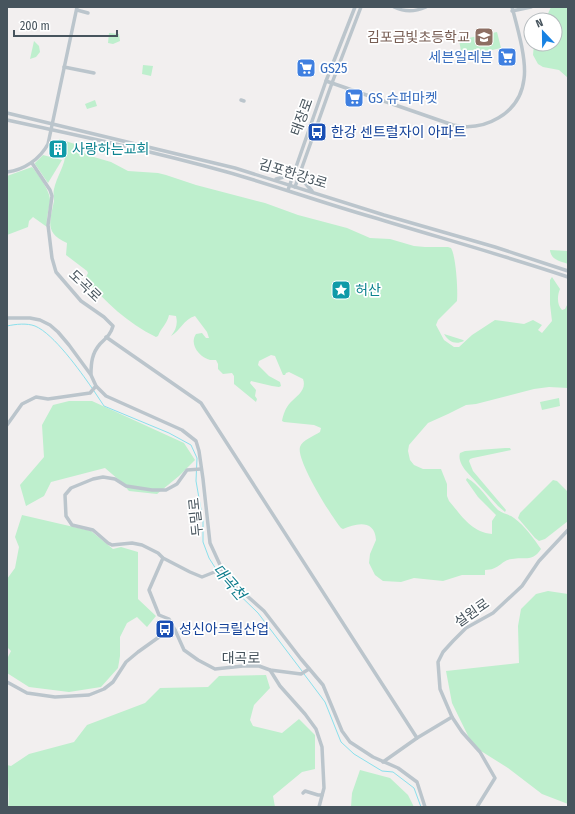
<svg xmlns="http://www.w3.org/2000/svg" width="575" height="814" font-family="'Fira Sans Condensed','Noto Sans KR',sans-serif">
	<rect width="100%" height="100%" fill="#f2efef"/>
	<g fill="#beefcd">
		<path d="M551,7H568V78L559,70L543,67L538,64L533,55L534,44H555V20H545Z"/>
		<path d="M497,32L501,48L462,57L459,40Z"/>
		<path d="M109,33L119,34L120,41L113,44L108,43Z"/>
		<path d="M34,41L39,46L40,52L36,57L30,59Z"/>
		<path d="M143,65L153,66L151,76L142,74Z"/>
		<path d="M95,100L97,106L87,109L85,104Z"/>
		<path d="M59,139L75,144L87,155L111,162L128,171L158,173L166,175L196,185L265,203L298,215L347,228L370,238L390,239L414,246L425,247H448L451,248C456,256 458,291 457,301L438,320L436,325L444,340L454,347H459L472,335L495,320L524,324L533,320L542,325L538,330L542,333L552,321L550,304V280L552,277L560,289C557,296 557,305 562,310L565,309L568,303V388L549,387L534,389L476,404L466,405L448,414L428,423L409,445L408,451L410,460L414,465L423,469H441L447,484V496L449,501C462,516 471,532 492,534V521L496,515L478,497L466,480L467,478C479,484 488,500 498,510C503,514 509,514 514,518C525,526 534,539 541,549C532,563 524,556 512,559C501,560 500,570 485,570V575H462L443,581L414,578L401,582L383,581L375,575L369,563L370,554L376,540C375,519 356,523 343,529L341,528C331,516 296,460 300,447C302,440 314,436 320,432L321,428L314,425L284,422L282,421C283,415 286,407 290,403C297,396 307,390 303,379L289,372L286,373L285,375H283L275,356L271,355L259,361L258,365L269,376L280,382L281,386L279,387L272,386L251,381L250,383L256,390L255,396L257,399L256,402L234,384V376L232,373L223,374L218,369V364L216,360C214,360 212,360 210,360C199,357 189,344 196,334L202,333L206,338H209L207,332L195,316C184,319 180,331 171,336C176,330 178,324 176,316L169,315C167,324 161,328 158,336L156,337C127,323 106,302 85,279L88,273L87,271L66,255L67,243C44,233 50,221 54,201C54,197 53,193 54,189C57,175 68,162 65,147L58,144Z"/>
		<path d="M43,155L62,160L48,183L35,164V163Z"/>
		<path d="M32,167C38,174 51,192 50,201C49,210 46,217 47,227L33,217L29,221L28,227L7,235V176Z"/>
		<path d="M550,250L568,251V264C560,261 551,260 550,250Z"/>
		<path d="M444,334L463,340L464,341C455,345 449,342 444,334Z"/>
		<path d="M559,398L560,406L542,410L540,402Z"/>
		<path d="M69,401H92L184,443L195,460L179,476L157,494L129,491L119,480L105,468L51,482L44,496L26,506L20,485L44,457L42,425L53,405Z"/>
		<path d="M505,448H510L511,450L473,458L470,459L469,461L473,471L506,510L505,512L498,506L466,471C462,466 458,459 460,453L465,451Z"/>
		<path d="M553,480L557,481L568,492V521L545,539L539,541L535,538L518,518L520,513Z"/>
		<path d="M22,515L91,531L113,549L121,547L138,552V599L156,616L147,627L137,617L127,623L120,637V656L118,668L101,687L69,692L29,687L7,673V659L11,651L7,647V579L15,568L19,547L15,537Z"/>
		<path d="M548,591L568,594V804L542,794L508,768L473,746L452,703L446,671L519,663L518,626L521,609L536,594Z"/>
		<path d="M266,675L270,688L254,705L250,720L253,726L282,733L299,719L315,735V769L302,772L273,796L275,807H8C10,793 7,780 7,765L11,766L29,754L74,742L87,725L145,703L160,688L208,687L219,676Z"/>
		<path d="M360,770L390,778L408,795L414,807H351L352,793Z"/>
	</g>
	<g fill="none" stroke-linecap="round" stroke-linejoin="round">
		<g stroke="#8be0ec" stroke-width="1">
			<path d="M7,326C16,324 27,323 35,326C54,334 80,371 92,388"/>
			<path d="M94,391L104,406L169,433L191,445L197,458L196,481L203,521V542L209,558L216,569"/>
			<path d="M218,572L223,579L258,613L302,671"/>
			<path d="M304,674L325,702L341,742L354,754L382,771L393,772L414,788L421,807"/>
		</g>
		<g stroke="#bbc5cc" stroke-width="3.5">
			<path d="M394,7C405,12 414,12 426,7"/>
			<path d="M77,10L88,13"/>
			<path d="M512,11L531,7"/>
			<path d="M64,67L94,73"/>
			<path d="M326,81L453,125C484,132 520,114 524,79C527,60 517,26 512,7"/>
			<path d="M241,100L244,101"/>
			<path d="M7,113L235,168L384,215L495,247L568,271"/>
			<path d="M7,120C81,136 155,152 227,172C276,186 323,203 372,217C437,237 503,255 568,277"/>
			<path d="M32,163L50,190L52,196L48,225L52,258L56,272L81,301L104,317L113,326C111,334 106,338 100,344C92,353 91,363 91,374"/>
			<path d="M301,171L305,183L312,191"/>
			<path d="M7,172C24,170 40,159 48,144L77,7"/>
			<path d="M276,179L284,177L294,169"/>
			<path d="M295,187L332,83L361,7"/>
			<path d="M288,190L326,81L355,7"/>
			<path d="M7,318H30L40,320L50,325L58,332L69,345L91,375L96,386L106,396L182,430L196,441L199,451L203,479L210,543L221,567L228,579L264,611L301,659L323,685L342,731L350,742L373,757L398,768L417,782L425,807"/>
			<path d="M106,337L201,403L417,738"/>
			<path d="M7,425L22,404L36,397L48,399L90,393L96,386"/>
			<path d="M201,469L187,470L177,484L166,490H152L126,486L115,479L103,477L93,479L71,488L65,495L66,516L72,525L93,530L108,543L112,545L132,543L142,545L158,553L163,558L190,572L202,577L222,569"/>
			<path d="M163,558L149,590L159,615L169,619L175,630"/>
			<path d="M270,670L280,686L305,714L316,729L322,747L324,788L319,807"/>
			<path d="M7,682L27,693L55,697L89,695L104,689L113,682L126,662L138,652L166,632L175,630L184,650L198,660L215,669L243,666H259L270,670L301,674L309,669"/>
			<path d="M383,762L417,738L452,717"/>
			<path d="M303,793L305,791L318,795H322"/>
			<path d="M477,807L495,778L480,752L462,732L452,717L440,689L438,662L443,652L453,641L466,628L493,613L522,586L539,561L568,530"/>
		</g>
	</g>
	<defs>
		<symbol id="school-square" viewBox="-11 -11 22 22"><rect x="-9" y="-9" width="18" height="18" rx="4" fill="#8d6e63" stroke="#fff"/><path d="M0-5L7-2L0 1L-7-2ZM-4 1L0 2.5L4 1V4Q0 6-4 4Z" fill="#fff"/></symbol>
		<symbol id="supermarket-square" viewBox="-11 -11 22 22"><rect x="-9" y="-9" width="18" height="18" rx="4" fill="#3f7fe0" stroke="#fff"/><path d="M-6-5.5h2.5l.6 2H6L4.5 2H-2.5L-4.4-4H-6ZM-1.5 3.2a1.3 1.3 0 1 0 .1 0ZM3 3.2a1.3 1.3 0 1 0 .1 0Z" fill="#fff"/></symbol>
		<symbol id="bus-square" viewBox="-11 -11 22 22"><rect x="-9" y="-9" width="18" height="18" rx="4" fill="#1a4fb4" stroke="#fff"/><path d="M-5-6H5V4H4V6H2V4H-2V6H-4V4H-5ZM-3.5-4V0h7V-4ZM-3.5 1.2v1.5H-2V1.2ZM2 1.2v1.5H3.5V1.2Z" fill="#fff"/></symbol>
		<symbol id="building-square" viewBox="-11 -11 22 22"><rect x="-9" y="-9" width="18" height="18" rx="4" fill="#0f9aa8" stroke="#fff"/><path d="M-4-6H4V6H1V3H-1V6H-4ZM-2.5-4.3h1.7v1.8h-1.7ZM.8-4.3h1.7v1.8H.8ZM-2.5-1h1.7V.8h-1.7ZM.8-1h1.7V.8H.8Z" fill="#fff"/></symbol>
		<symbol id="sight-square" viewBox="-11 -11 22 22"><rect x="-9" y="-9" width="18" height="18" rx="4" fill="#0f9aa8" stroke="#fff"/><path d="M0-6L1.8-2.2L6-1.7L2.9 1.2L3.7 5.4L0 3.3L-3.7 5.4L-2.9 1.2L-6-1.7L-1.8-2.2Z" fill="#fff"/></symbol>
	</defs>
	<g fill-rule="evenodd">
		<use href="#school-square" x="473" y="26" width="22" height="22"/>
		<use href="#supermarket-square" x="496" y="46" width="22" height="22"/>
		<use href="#supermarket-square" x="295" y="57" width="22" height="22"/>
		<use href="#supermarket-square" x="343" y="87" width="22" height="22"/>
		<use href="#bus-square" x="306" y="121" width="22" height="22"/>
		<use href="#building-square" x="47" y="138" width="22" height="22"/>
		<use href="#sight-square" x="330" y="279" width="22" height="22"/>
		<use href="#bus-square" x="154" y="618" width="22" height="22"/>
	</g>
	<g text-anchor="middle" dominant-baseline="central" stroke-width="3.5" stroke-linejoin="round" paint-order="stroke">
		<g font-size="14" fill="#785e54" stroke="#fff" text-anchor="end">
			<text x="470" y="37">김포금빛초등학교</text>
		</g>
		<g font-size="14" fill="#366cbe" stroke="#fff" text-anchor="start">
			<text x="493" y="57" text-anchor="end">세븐일레븐</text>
			<text x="320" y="68">GS25</text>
			<text x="368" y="98">GS 슈퍼마켓</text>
		</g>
		<g font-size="14" fill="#47545d" stroke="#fff">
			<text transform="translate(302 117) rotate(-70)">태장로</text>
			<text transform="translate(293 174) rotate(17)">김포한강3로</text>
			<text transform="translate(85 286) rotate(44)">도곡로</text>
			<text transform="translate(196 517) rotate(-96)">두밀로</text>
			<text transform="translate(472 613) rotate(-35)">설원로</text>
			<text x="241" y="658">대곡로</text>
		</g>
		<g font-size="14" fill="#164399" stroke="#fff" text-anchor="start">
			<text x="331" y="132">한강 센트럴자이 아파트</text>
			<text x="179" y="629">성신아크릴산업</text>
		</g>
		<g font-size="14" fill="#0d838f" stroke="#fff" text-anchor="start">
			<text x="72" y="149">사랑하는교회</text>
			<text x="355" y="290">허산</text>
		</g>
		<g font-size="15" font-style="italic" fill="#0d7c8c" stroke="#fff">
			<text transform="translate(229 582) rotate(49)">대곡천</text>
		</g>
	</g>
	<rect width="575" height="814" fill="none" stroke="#47545d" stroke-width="16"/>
	<g transform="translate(543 32) rotate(338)"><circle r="19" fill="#ffffff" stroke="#b5bbbe"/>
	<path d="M0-3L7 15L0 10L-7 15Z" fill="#1882e3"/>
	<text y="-6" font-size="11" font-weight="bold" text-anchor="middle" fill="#47545d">N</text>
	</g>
	<path d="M14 30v6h103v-6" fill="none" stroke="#47545d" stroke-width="2"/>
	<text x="20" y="30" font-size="12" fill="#47545d" stroke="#ffffff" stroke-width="3" paint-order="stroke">200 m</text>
</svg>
